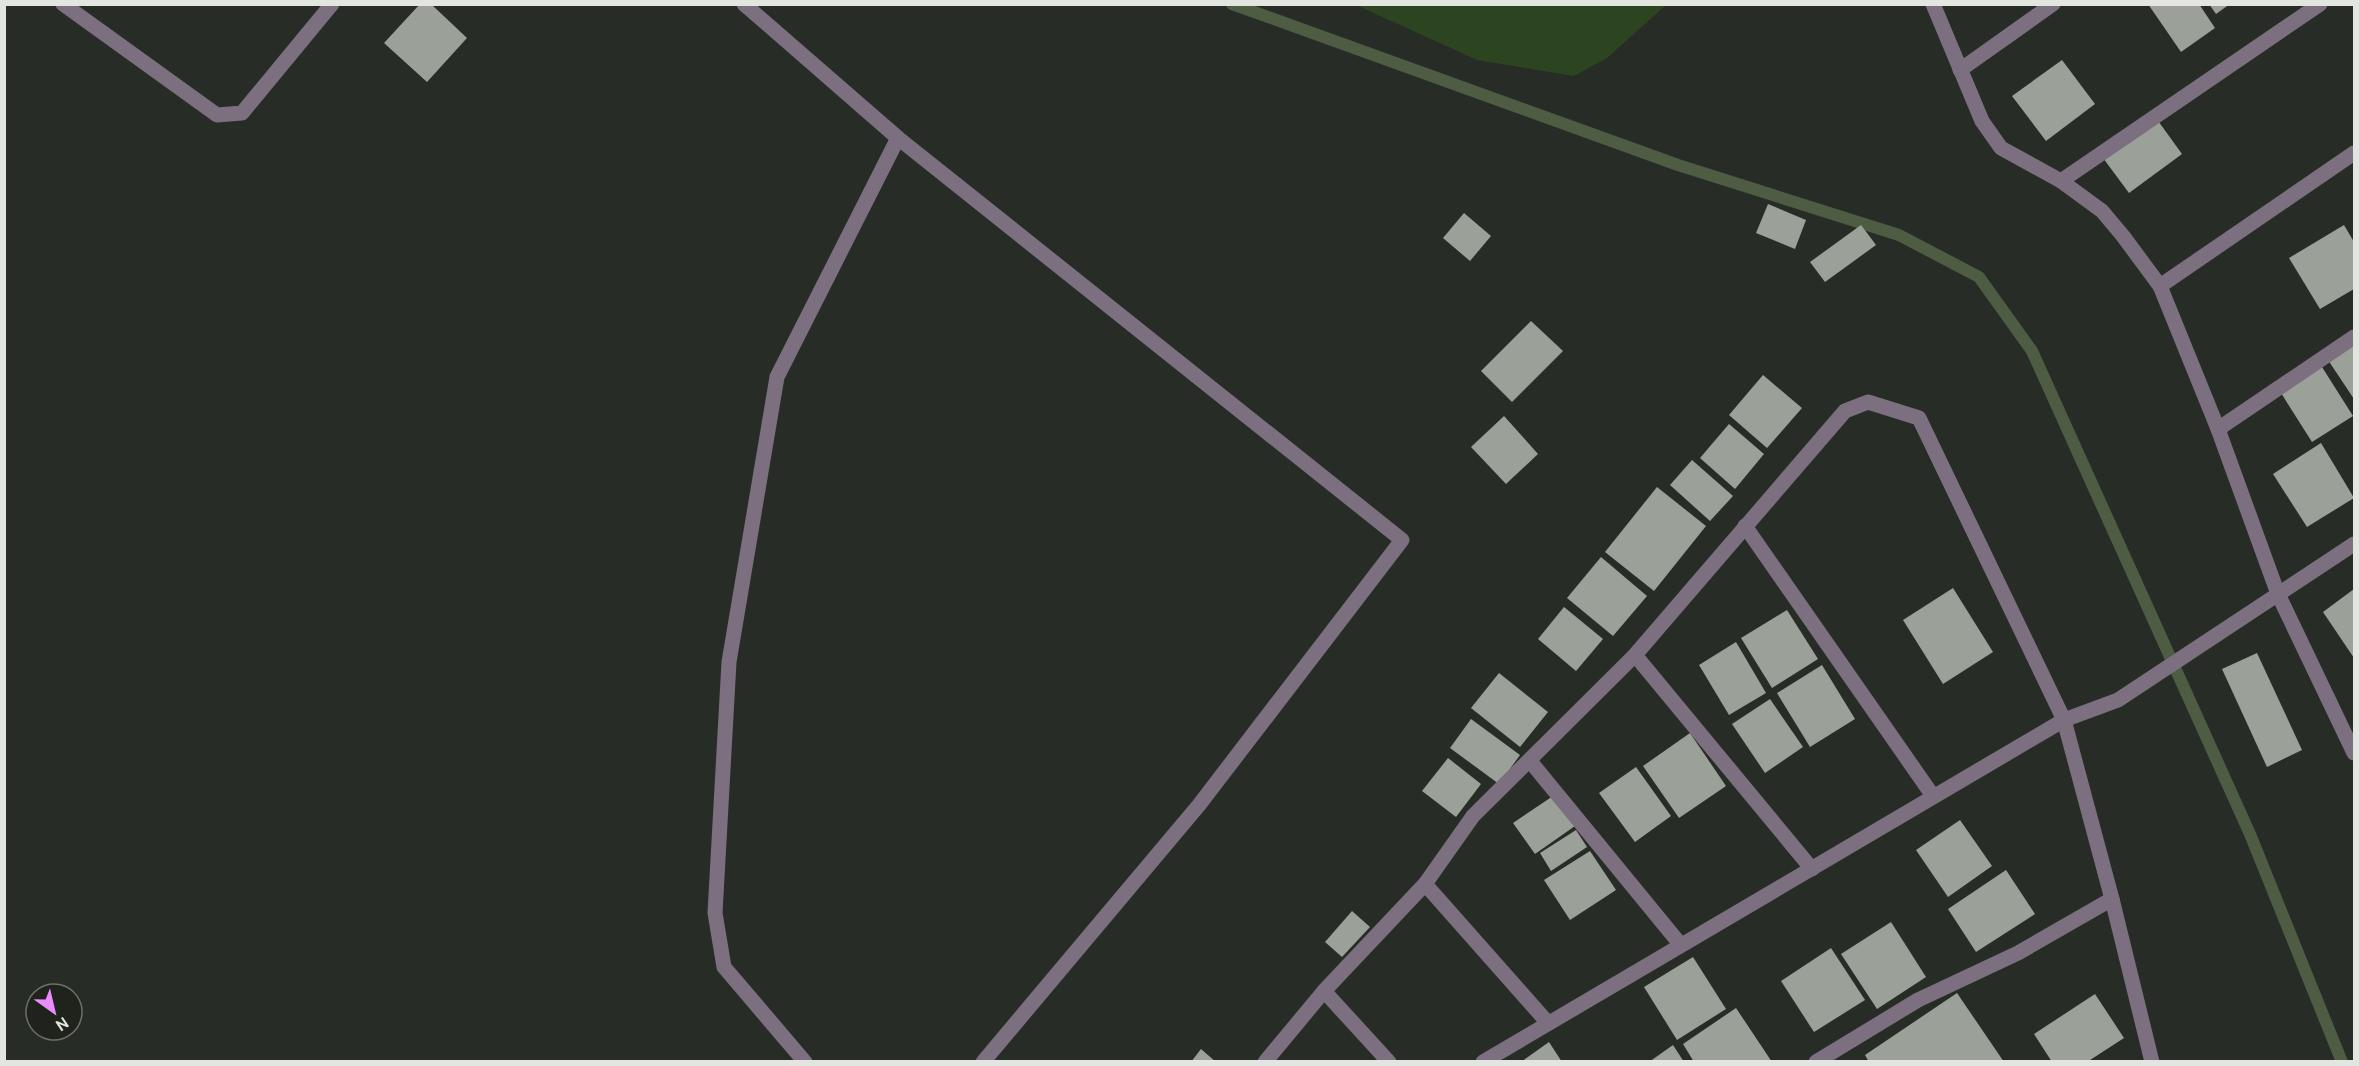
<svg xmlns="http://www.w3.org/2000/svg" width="2359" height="1066" font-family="Cabin,sans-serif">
	<rect width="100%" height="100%" fill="#282c26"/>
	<path fill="#2d4420" d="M1356,5L1666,4V5L1607,58L1574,76L1477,60Z"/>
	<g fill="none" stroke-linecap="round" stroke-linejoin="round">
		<path stroke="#4d5c43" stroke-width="12" d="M1232,4L1678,165L1899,235L1979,277L2032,351L2250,834L2342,1062"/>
	</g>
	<g fill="#9ba199">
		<path d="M420,4H431L467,38L427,82L384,43Z"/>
		<path d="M2148,4H2199L2215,28L2181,52Z"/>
		<path d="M2209,4H2230L2216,14Z"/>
		<path d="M2062,60L2095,104L2046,141L2012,96Z"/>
		<path d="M2156,118L2182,154L2129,193L2103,158Z"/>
		<path d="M1768,204L1806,220L1795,249L1756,233Z"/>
		<path d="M1464,213L1491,236L1470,261L1443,238Z"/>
		<path d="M1861,225L1876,245L1825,282L1810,262Z"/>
		<path d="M2344,225L2354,242V289L2320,309L2289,258Z"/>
		<path d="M1531,321L1563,351L1512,402L1481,371Z"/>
		<path d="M2354,342V399L2328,360Z"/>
		<path d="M2322,367L2353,416L2312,442L2281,393Z"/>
		<path d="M1763,375L1802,408L1767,448L1729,415Z"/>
		<path d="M1504,416L1538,454L1506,484L1471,447Z"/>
		<path d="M1729,424L1764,454L1735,489L1700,458Z"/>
		<path d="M2321,443L2354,498L2307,527L2273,474Z"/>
		<path d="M1692,460L1733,496L1710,521L1670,485Z"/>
		<path d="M1657,487L1706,526L1654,591L1605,552Z"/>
		<path d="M1601,557L1647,596L1613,636L1567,598Z"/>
		<path d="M1953,588L1993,652L1943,684L1903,620Z"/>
		<path d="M2354,589V658L2323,612Z"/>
		<path d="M1564,607L1603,639L1576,671L1538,639Z"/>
		<path d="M1787,610L1818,659L1772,688L1741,638Z"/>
		<path d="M1736,642L1766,693L1729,715L1699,665Z"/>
		<path d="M2257,653L2302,750L2267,767L2222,669Z"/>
		<path d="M1822,665L1855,719L1810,747L1777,693Z"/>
		<path d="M1499,673L1548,712L1520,747L1471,708Z"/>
		<path d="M1770,699L1803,747L1765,773L1732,724Z"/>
		<path d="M1471,719L1520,755L1499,784L1450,748Z"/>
		<path d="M1690,733L1726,786L1679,818L1643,766Z"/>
		<path d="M1448,758L1481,784L1456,817L1422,791Z"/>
		<path d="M1636,767L1671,816L1635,842L1599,793Z"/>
		<path d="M1553,796L1575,826L1535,854L1513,823Z"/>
		<path d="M1960,820L1992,866L1948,897L1916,850Z"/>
		<path d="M1576,830L1587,847L1551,871L1540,853Z"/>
		<path d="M1590,851L1616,890L1570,920L1544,880Z"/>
		<path d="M2006,870L2035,914L1976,952L1948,909Z"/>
		<path d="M1352,911L1370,927L1342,957L1325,942Z"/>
		<path d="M1891,922L1926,977L1877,1009L1841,954Z"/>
		<path d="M1831,948L1865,1000L1814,1032L1781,981Z"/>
		<path d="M1693,957L1726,1009L1677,1040L1644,987Z"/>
		<path d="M1957,993L2004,1062H1869L1865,1055Z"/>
		<path d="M2095,994L2124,1038L2087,1062H2052L2034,1034Z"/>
		<path d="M1736,1008L1772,1062H1694L1683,1044Z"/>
		<path d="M1549,1042L1562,1062H1521Z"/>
		<path d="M1673,1045L1684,1062H1649Z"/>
		<path d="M1201,1049L1216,1062H1191Z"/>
	</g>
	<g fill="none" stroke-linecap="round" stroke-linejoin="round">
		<g stroke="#7c6f7f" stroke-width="15">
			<path d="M63,4L217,115L242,113L332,4"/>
			<path d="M744,4L898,138L1402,540L1199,805L983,1062"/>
			<path d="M1933,4L1982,121L2001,148L2061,181L2102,211L2123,236L2160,286L2218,429L2278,594L2354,753"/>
			<path d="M1960,70L2053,4"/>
			<path d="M2061,181L2320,4"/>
			<path d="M2160,286L2354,153"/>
			<path d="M2218,429L2354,337"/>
			<path d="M1745,526L1933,796"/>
			<path d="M1635,655L1812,869"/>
			<path d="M1530,761L1680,944"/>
			<path d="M1425,884L1548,1023"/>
			<path d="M1324,991L1389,1062"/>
			<path d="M805,1062L724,967L715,913L729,662L777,377L898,138"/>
			<path d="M1265,1062L1324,991L1425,884L1473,816L1635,655L1845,411L1868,402L1919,418L2064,720L2112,899L2152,1062"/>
			<path d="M1483,1062L2064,720L2118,700L2354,544"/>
			<path d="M1816,1062L1918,1000L2018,953L2112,899"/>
		</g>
	</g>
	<rect width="2359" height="1066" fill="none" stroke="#e2e5e0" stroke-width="12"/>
	<g transform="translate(54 1012) rotate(146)"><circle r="28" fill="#1f231c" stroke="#6d716a" stroke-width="1.5"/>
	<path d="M0-4.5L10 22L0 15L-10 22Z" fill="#e98dfd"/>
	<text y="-9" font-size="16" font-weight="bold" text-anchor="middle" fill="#e2e5e0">N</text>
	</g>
</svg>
